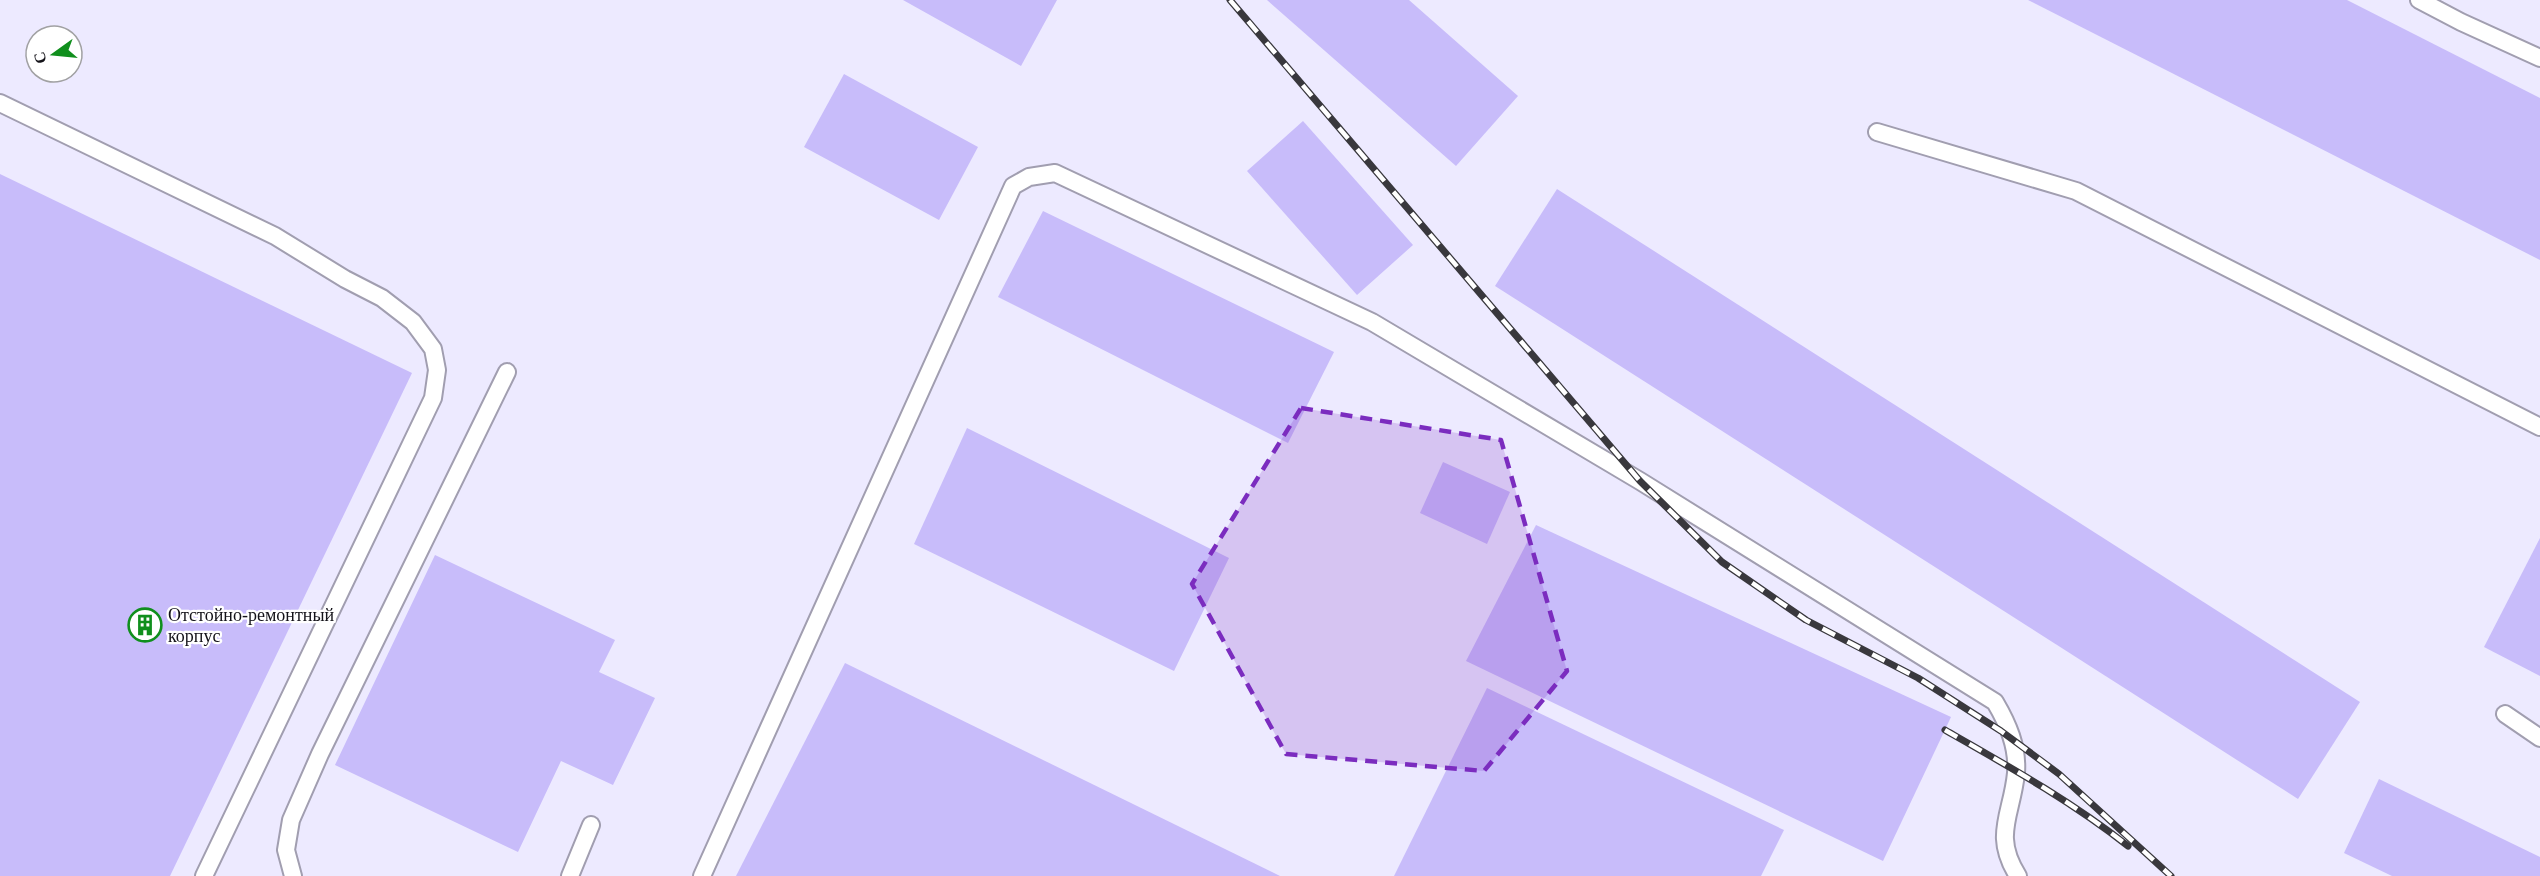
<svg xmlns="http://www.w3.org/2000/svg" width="2540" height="876" font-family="'Times New Roman',serif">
	<rect width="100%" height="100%" fill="#f9f9fc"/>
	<path fill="#edeaff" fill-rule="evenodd" d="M0,0H2540V876H0ZM36,36H72V72H36Z"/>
	<g fill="#c8bcfa">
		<path d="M903,0H1057L1021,66Z"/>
		<path d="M1267,0H1409L1518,96L1456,166Z"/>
		<path d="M2028,0H2347L2540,98V260Z"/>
		<path d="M844,74L978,147L939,220L804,147Z"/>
		<path d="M1303,121L1413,245L1357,295L1247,171Z"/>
		<path d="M0,174L412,373L170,876H0Z"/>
		<path d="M1557,189L2360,702L2298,799L1495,286Z"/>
		<path d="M1043,211L1334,352L1288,443L998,297Z"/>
		<path d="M967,428L1229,558L1174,671L914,544Z"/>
		<path d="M1443,462L1510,492L1487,544L1420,513Z"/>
		<path d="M1536,525L1951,717L1883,861L1466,661Z"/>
		<path d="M2540,538V676L2484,647Z"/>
		<path d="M435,555L615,640L599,672L655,698L613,785L561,761L518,852L335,765Z"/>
		<path d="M845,663L1280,876H736Z"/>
		<path d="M1487,688L1784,830L1761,876H1394Z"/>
		<path d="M2379,779L2540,857V876H2392L2344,853Z"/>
	</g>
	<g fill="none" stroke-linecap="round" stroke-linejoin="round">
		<defs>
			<g id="service">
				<path d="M2419,0L2461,22L2540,58"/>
				<path d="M0,103L275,236L345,279L382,298L413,322L433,349L437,370L433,398L204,876"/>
				<path d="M1877,132L2076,191L2540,427"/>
				<path d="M2505,714L2540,738"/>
				<path d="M293,876L286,850L291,820L320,754L507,372"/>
				<path d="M570,876L591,825"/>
				<path d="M702,876L1013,186L1029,177L1055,173L1372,322L1640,481L1995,702C2008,724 2018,747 2016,773C2012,815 1992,835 2018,876"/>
			</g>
		</defs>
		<use href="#service" stroke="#a19eb0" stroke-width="20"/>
		<use href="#service" stroke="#fff" stroke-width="16"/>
		<defs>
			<g id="rail">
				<path d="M1230,0L1640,481L1722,562L1806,620L1918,678L2001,731L2059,774L2171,876"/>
				<path d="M1945,730C2008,766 2071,801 2128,846"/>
			</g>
		</defs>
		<use href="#rail" stroke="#39383d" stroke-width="7"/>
		<use href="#rail" stroke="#fff" stroke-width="4.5" stroke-dasharray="14" stroke-linecap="butt"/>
	</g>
	<path fill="#7b2cbf" fill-opacity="0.2" stroke="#7b2cbf" stroke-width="4.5" stroke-dasharray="12 8" stroke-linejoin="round" d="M1301,408L1501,440L1567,671L1484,771L1286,754L1192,584Z"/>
	<defs>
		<symbol id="building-ring" viewBox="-11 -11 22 22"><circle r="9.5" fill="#fff" stroke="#108f1d" stroke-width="1.5"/><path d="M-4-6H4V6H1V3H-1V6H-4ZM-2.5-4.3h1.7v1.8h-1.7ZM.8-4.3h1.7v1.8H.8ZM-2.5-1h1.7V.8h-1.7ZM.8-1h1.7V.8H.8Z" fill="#108f1d"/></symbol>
	</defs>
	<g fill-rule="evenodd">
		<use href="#building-ring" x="126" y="606" width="38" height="38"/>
	</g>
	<g text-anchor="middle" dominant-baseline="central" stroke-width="4.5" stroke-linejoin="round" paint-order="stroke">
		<g font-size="18" fill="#141319" stroke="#fff" text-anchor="start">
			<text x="168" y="615">Отстойно-ремонтный<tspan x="168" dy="21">корпус</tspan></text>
		</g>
	</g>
	<g transform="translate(54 54) rotate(255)"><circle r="28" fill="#ffffff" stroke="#a1a1a3" stroke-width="1.5"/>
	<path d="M0-4.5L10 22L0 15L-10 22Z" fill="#108f1d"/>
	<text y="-9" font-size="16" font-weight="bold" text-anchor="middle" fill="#141319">С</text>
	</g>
</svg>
